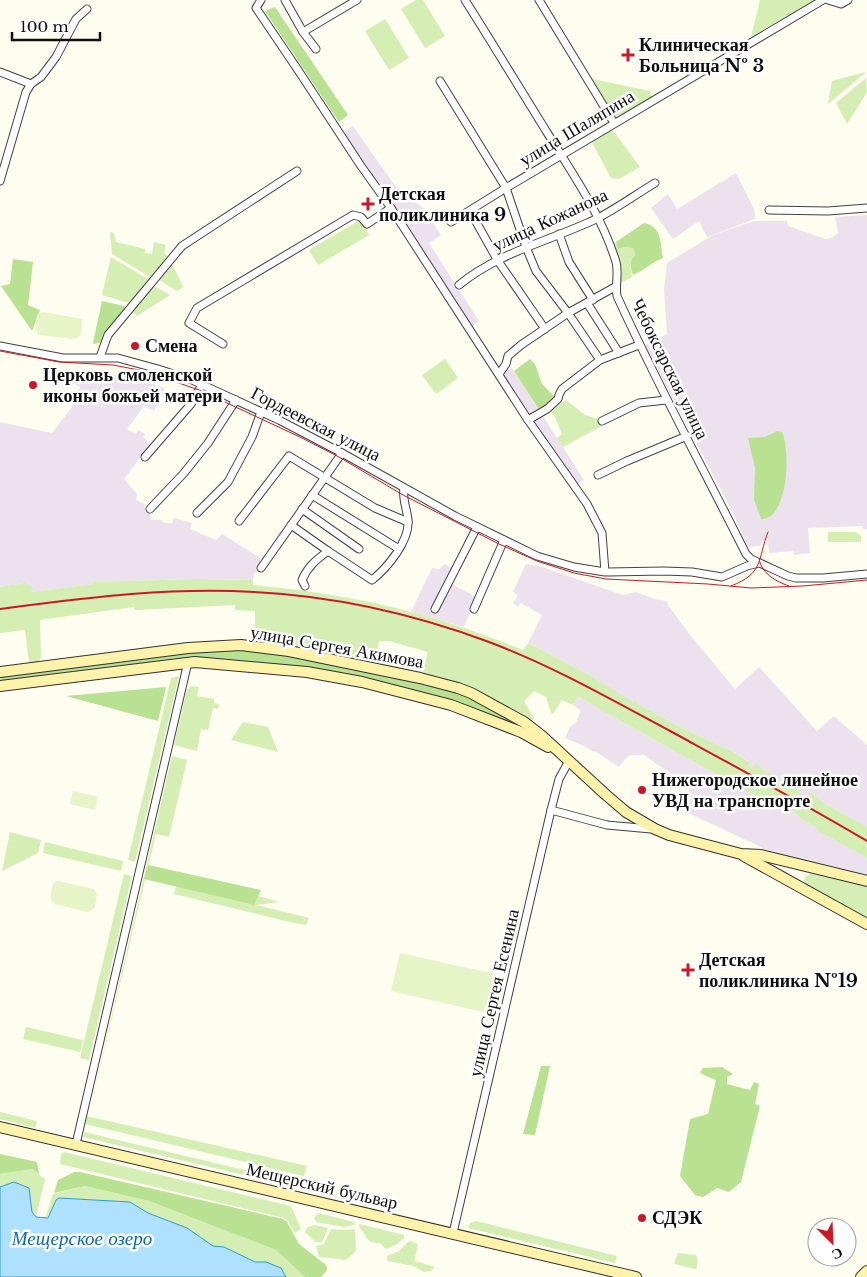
<svg xmlns="http://www.w3.org/2000/svg" width="867" height="1277" font-family="'Libre Baskerville',serif">
	<rect width="100%" height="100%" fill="#fffcf0"/>
	<g fill="#ece2ee">
		<path d="M353,126L395,186L423,208L441,235L429,243L479,321L469,328L376,181L343,133Z"/>
		<path d="M736,173L754,209L755,219L707,237L699,221L673,239L651,208L668,194L677,209Z"/>
		<path d="M867,215V529L864,530L862,526L808,528L810,553L794,555L793,551L769,553L768,541L763,540L760,546L748,547L733,513L645,345L667,334L664,289L667,263L713,235L754,221H787L788,226L826,239L832,238L838,233L835,217Z"/>
		<path d="M512,368L584,480L576,485L501,375Z"/>
		<path d="M80,370L107,372L115,375L120,373L165,388L154,411L144,406L127,429L136,434L139,430L145,434L143,437L151,444L124,479L137,494L136,500L145,504V513H150L151,520H162L163,523H172L174,518L192,523L190,529L216,540L222,534L260,558V566L254,574L253,580L196,579L95,582L94,584L31,592L25,583L0,587V422L52,433L72,407L80,387L76,385Z"/>
		<path d="M445,564L452,568V584L476,597L464,627L411,612L432,568L439,569Z"/>
		<path d="M526,564L539,566L623,595L636,592L655,599L667,601L668,605L687,631L735,689L759,667L817,731L834,716L867,745V827L825,804L810,792L804,797L791,783L788,786L778,780L768,771L766,773L756,764L752,768L748,765L749,762L735,753L676,725L638,704L635,701L633,703L586,673L528,643L542,615L521,603L518,607L513,603L518,595L513,592Z"/>
		<path d="M578,695L619,720L789,815L791,810L798,815L801,819L817,828L818,831L867,858V876L826,867L763,849L761,847L686,812L692,794L688,792L690,787L644,755H630L626,758L619,767L595,751L594,752L584,746L565,738L570,727L576,722L581,711L573,705Z"/>
	</g>
	<g fill="#d4eeb4">
		<path d="M416,0H423L445,36L425,48L401,9Z"/>
		<path d="M760,0H815L751,37Z"/>
		<path d="M385,19L409,58L389,70L365,31Z"/>
		<path d="M865,72V73L828,104L832,81Z"/>
		<path d="M866,78L867,92L847,124L836,103Z"/>
		<path d="M593,79L650,91L652,98L614,118Z"/>
		<path d="M612,129L640,167L619,179L611,178L591,141Z"/>
		<path d="M360,220L369,235L318,265L309,250Z"/>
		<path d="M110,232L114,233L116,242L145,249V253L152,254L154,242L166,245L164,253L170,258L153,279L112,254Z"/>
		<path d="M616,242L618,249L625,247L633,248L635,255L630,265L632,277L621,283L619,260L612,244Z"/>
		<path d="M111,257L151,281L132,304L102,295Z"/>
		<path d="M173,265L183,287L177,291L159,280Z"/>
		<path d="M154,286L170,295L137,316L132,311Z"/>
		<path d="M445,359L458,378L436,394L422,375Z"/>
		<path d="M566,400L585,415L598,419L602,426L563,447L557,438L562,434L555,417L550,411Z"/>
		<path d="M828,532H856L861,536V542H828Z"/>
		<path d="M196,579L253,580V585C277,588 302,590 325,594C393,604 460,624 523,650L528,643L586,673L633,702L635,700L638,704L676,725L735,753L750,763L748,765L752,768L756,763L766,773L768,771L778,780L787,786L791,783L804,797L810,792L825,804L866,826L867,827V858L818,831L817,828L801,819L798,815L791,810L789,815L619,720L578,696L573,705L562,700L553,714L551,713L546,697L534,691L524,701L534,718L531,723L422,675L428,652L389,641H379L376,657L400,662L398,669L255,641V611L235,610V605L135,610L134,607L40,620L41,657L39,662L29,663L25,630L0,633V587L25,583L32,587L31,592L94,584V582Z"/>
		<path d="M179,676L135,862L128,860L171,678Z"/>
		<path d="M190,686L199,687L197,696L214,699V703L219,704L218,709L213,708L208,730L201,729L197,751L174,745L187,689H189Z"/>
		<path d="M243,722L268,727L278,752L231,740Z"/>
		<path d="M172,756L187,760L169,837L156,834L91,1106Z"/>
		<path d="M10,832L41,840L38,853L2,871Z"/>
		<path d="M45,842L123,861L121,871L43,853Z"/>
		<path d="M811,873L867,886V920L808,887L804,881L805,877Z"/>
		<path d="M124,874L132,876L89,1060L80,1058Z"/>
		<path d="M176,886L254,905L258,896L279,902L256,905L309,918L306,925L294,923L174,894Z"/>
		<path d="M26,1027L83,1040L80,1052L23,1039Z"/>
		<path d="M0,1112L37,1121L35,1128L0,1119Z"/>
		<path d="M86,1116L307,1166L304,1176L85,1124Z"/>
		<path d="M84,1132L249,1171L248,1176L83,1137Z"/>
		<path d="M64,1152L291,1206L301,1229L295,1233L288,1221L284,1218L60,1164L61,1154Z"/>
		<path d="M32,1169L45,1179L36,1217L32,1212L29,1188L14,1182L0,1187V1174Z"/>
		<path d="M85,1186L149,1201L276,1250L305,1277H286L281,1268L266,1262H255L224,1247L213,1246L187,1228L148,1213L130,1202L59,1198C52,1203 53,1214 45,1219L53,1194Z"/>
		<path d="M318,1213L354,1222L355,1225L344,1227L316,1222L314,1218Z"/>
		<path d="M476,1221L617,1256L615,1263L468,1228L470,1223Z"/>
		<path d="M359,1224L404,1235V1238L397,1244L386,1249L380,1243C364,1243 369,1237 359,1227Z"/>
		<path d="M315,1225L328,1228L322,1242H315L305,1232L308,1227Z"/>
		<path d="M331,1229L345,1230L355,1229L356,1251L346,1260L319,1257L316,1246L324,1244Z"/>
		<path d="M410,1241L418,1244L414,1263L415,1261L435,1267L431,1271L424,1272L413,1266L388,1261L387,1259V1256L399,1251L408,1242Z"/>
		<path d="M678,1253L696,1255L698,1260L696,1269L674,1264Z"/>
	</g>
	<g fill="#b8e192">
		<path d="M275,7L348,115L339,122L265,11Z"/>
		<path d="M644,223C663,227 660,244 663,258C650,263 645,270 633,275C630,266 629,262 635,255L633,248L625,247L618,249L616,242Z"/>
		<path d="M13,259L33,262L28,305L40,310L32,331L1,286L10,284Z"/>
		<path d="M102,301L124,306L126,310L102,342L94,344L93,343Z"/>
		<path d="M530,359L535,364L542,384L556,398L540,411L514,371Z"/>
		<path d="M777,431L782,432C790,451 788,499 772,515C769,518 765,519 761,519L754,499L755,468L748,438L765,437Z"/>
		<path d="M249,649L285,653L421,681L472,699L523,725L521,730L443,700L223,660L0,682V675L194,651Z"/>
		<path d="M166,687L158,721L66,696Z"/>
		<path d="M148,865L261,890L254,905L144,879Z"/>
		<path d="M541,1066H550L535,1135L523,1134Z"/>
		<path d="M722,1067L733,1074L727,1077V1084L750,1090L754,1082L759,1084L755,1104L760,1106L741,1182L729,1192L717,1188L703,1197L695,1195L680,1176L690,1119L708,1114L716,1080L700,1073L703,1068Z"/>
		<path d="M0,1154L37,1162L39,1174L32,1169L0,1174Z"/>
		<path d="M74,1172H80L283,1219L287,1222L299,1244L326,1265L327,1270L321,1277H305L276,1250L149,1201L85,1186L54,1193L58,1180Z"/>
	</g>
	<g fill="#e6f4c7">
		<path d="M43,312L82,319L81,335L74,339L39,335L35,330L37,315Z"/>
		<path d="M73,791L98,797L95,810L70,804Z"/>
		<path d="M57,881L94,889L97,894L95,908L88,912L54,904C48,898 52,891 53,884Z"/>
		<path d="M400,953L495,974C492,983 495,990 492,998C490,1003 485,1006 483,1012L391,991Z"/>
	</g>
	<path fill="#aee1fd" stroke="#2d9bdb" d="M14,1182L29,1188L32,1212L36,1217L48,1218L56,1200L59,1198L130,1202L148,1213L187,1228L213,1246L224,1247L255,1262H266L281,1268L286,1277H0V1187Z"/>
	<g fill="none" stroke-linecap="round" stroke-linejoin="round">
		<defs>
			<g id="street">
				<path d="M285,0L303,32L316,49"/>
				<path d="M465,0C493,44 520,89 548,134C573,174 602,216 616,262C619,273 615,285 617,296C657,384 703,468 746,554L751,559L788,576L796,578H823L867,574"/>
				<path d="M539,0L614,123"/>
				<path d="M828,0L841,4L848,0"/>
				<path d="M303,32L357,0"/>
				<path d="M0,72L31,84"/>
				<path d="M440,81L506,188L526,247L536,271L568,313L600,360"/>
				<path d="M0,181L26,92L31,84L41,77L56,57L76,19L87,9"/>
				<path d="M769,210L828,211L867,208"/>
				<path d="M470,211L498,261L545,329"/>
				<path d="M451,222L506,188L823,0"/>
				<path d="M559,234L569,262L593,300"/>
				<path d="M459,285C499,252 550,241 596,219C616,209 635,195 655,183"/>
				<path d="M587,303L619,353"/>
				<path d="M223,344L189,323L197,308L353,215L361,217L367,224L391,208"/>
				<path d="M0,346L63,358H118L158,369L192,380L279,420L342,453L455,516L537,556L574,567L605,572L602,533L587,504L528,420L391,208L361,166L298,70L256,8L261,0"/>
				<path d="M100,357L108,335L182,246L297,171"/>
				<path d="M499,374L506,364L508,356L521,345L568,313L615,287"/>
				<path d="M528,420L547,409L558,399L559,395L562,389L600,360L639,345"/>
				<path d="M602,421L639,403L666,400"/>
				<path d="M145,457L191,404L202,385"/>
				<path d="M598,475L627,461L687,436"/>
				<path d="M312,495L399,549"/>
				<path d="M150,509L184,473L208,443L236,400"/>
				<path d="M302,509L359,549"/>
				<path d="M197,513L228,482L252,437L261,412"/>
				<path d="M239,521L289,456L375,508L408,522"/>
				<path d="M291,525L328,551L372,580C387,568 410,541 408,520C407,509 402,499 404,488"/>
				<path d="M261,568L342,453"/>
				<path d="M608,572L664,571L692,572L722,577L747,566L759,563"/>
				<path d="M305,586L302,580C308,566 316,560 328,551"/>
				<path d="M435,609L477,527"/>
				<path d="M474,609L504,540"/>
				<path d="M551,810L607,825L651,829"/>
				<path d="M76,1144L188,662"/>
				<path d="M453,1233L551,810L559,779L569,761"/>
			</g>
			<g id="secondary">
				<path d="M0,672L188,648L241,645L289,651L420,678L458,688L471,693L524,722L542,736L605,794L626,812L655,829L669,835L741,854L761,855L867,881"/>
				<path d="M0,686L195,662L307,672L362,682L451,705L521,732L548,747"/>
				<path d="M744,856L867,924"/>
				<path d="M0,1127L636,1277"/>
				<path d="M861,1277L867,1271"/>
			</g>
		</defs>
		<use href="#street" stroke="#414141" stroke-width="9"/>
		<use href="#secondary" stroke="#303030" stroke-width="12"/>
		<use href="#street" stroke="#fff" stroke-width="7"/>
		<use href="#secondary" stroke="#fff3ab" stroke-width="10"/>
		<g stroke="#ce1725" stroke-width="1">
			<path d="M0,351L59,362L113,365L144,371L199,390L300,437L339,457L403,495L499,544L537,561L574,573L606,579L708,584L751,588L803,586L867,580"/>
			<path d="M759,559C762,574 775,581 789,586"/>
			<path d="M731,586C764,573 757,561 768,532"/>
		</g>
		<path stroke="#ce1725" stroke-width="2" d="M0,609C86,598 167,587 254,592C334,596 414,614 489,642C553,666 612,700 672,732C738,768 803,803 867,841"/>
	</g>
	<g fill="#ce1725" stroke="#fff" stroke-width="2">
		<path d="M625.5 47.5h5v5h5v5h-5v5h-5v-5h-5v-5h5z"/>
		<path d="M365.5 196.5h5v5h5v5h-5v5h-5v-5h-5v-5h5z"/>
		<circle cx="135" cy="346" r="5"/>
		<circle cx="33" cy="385" r="5"/>
		<circle cx="642" cy="790" r="5"/>
		<path d="M685.5 962.5h5v5h5v5h-5v5h-5v-5h-5v-5h5z"/>
		<circle cx="642" cy="1218" r="5"/>
	</g>
	<g text-anchor="middle" dominant-baseline="central" stroke-width="5" stroke-linejoin="round" paint-order="stroke">
		<g font-size="18" font-weight="bold" fill="#0e0e0e" stroke="#fff" text-anchor="start">
			<text x="639" y="45">Клиническая<tspan x="639" dy="21">Больница № 3</tspan></text>
			<text x="379" y="194">Детская<tspan x="379" dy="21">поликлиника 9</tspan></text>
			<text x="145" y="346">Смена</text>
			<text x="43" y="375">Церковь смоленской<tspan x="43" dy="21">иконы божьей матери</tspan></text>
			<text x="652" y="780">Нижегородское линейное<tspan x="652" dy="21">УВД на транспорте</tspan></text>
			<text x="699" y="960">Детская<tspan x="699" dy="21">поликлиника №19</tspan></text>
			<text x="652" y="1218">СДЭК</text>
		</g>
		<g font-size="18" fill="#0e0e0e" stroke="#fff">
			<text transform="translate(577 128) rotate(-31)">улица Шаляпина</text>
			<text transform="translate(550 220) rotate(-25)">улица Кожанова</text>
			<text transform="translate(670 369) rotate(64)">Чебоксарская улица</text>
			<text transform="translate(316 424) rotate(27)">Гордеевская улица</text>
			<text transform="translate(337 647) rotate(10)">улица Сергея Акимова</text>
			<text transform="translate(494 993) rotate(-77)">улица Сергея Есенина</text>
			<text transform="translate(322 1186) rotate(13)">Мещерский бульвар</text>
		</g>
		<g font-size="19" font-style="italic" fill="#0a6bae" stroke="#fff">
			<text x="82" y="1238">Мещерское озеро</text>
		</g>
	</g>
	<g transform="translate(832 1242) rotate(156)"><circle r="24" fill="#ffffff" stroke="#9f9f9f"/>
	<path d="M0-4L9 19L0 12L-9 19Z" fill="#ce1725"/>
	<text y="-8" font-size="14" font-weight="bold" text-anchor="middle" fill="#0e0e0e">С</text>
	</g>
	<path d="M12 32v8h88v-8" fill="none" stroke="#0e0e0e" stroke-width="2.5"/>
	<text x="20" y="32" font-size="15" fill="#0e0e0e" stroke="#ffffff" stroke-width="4" paint-order="stroke">100 m</text>
</svg>
